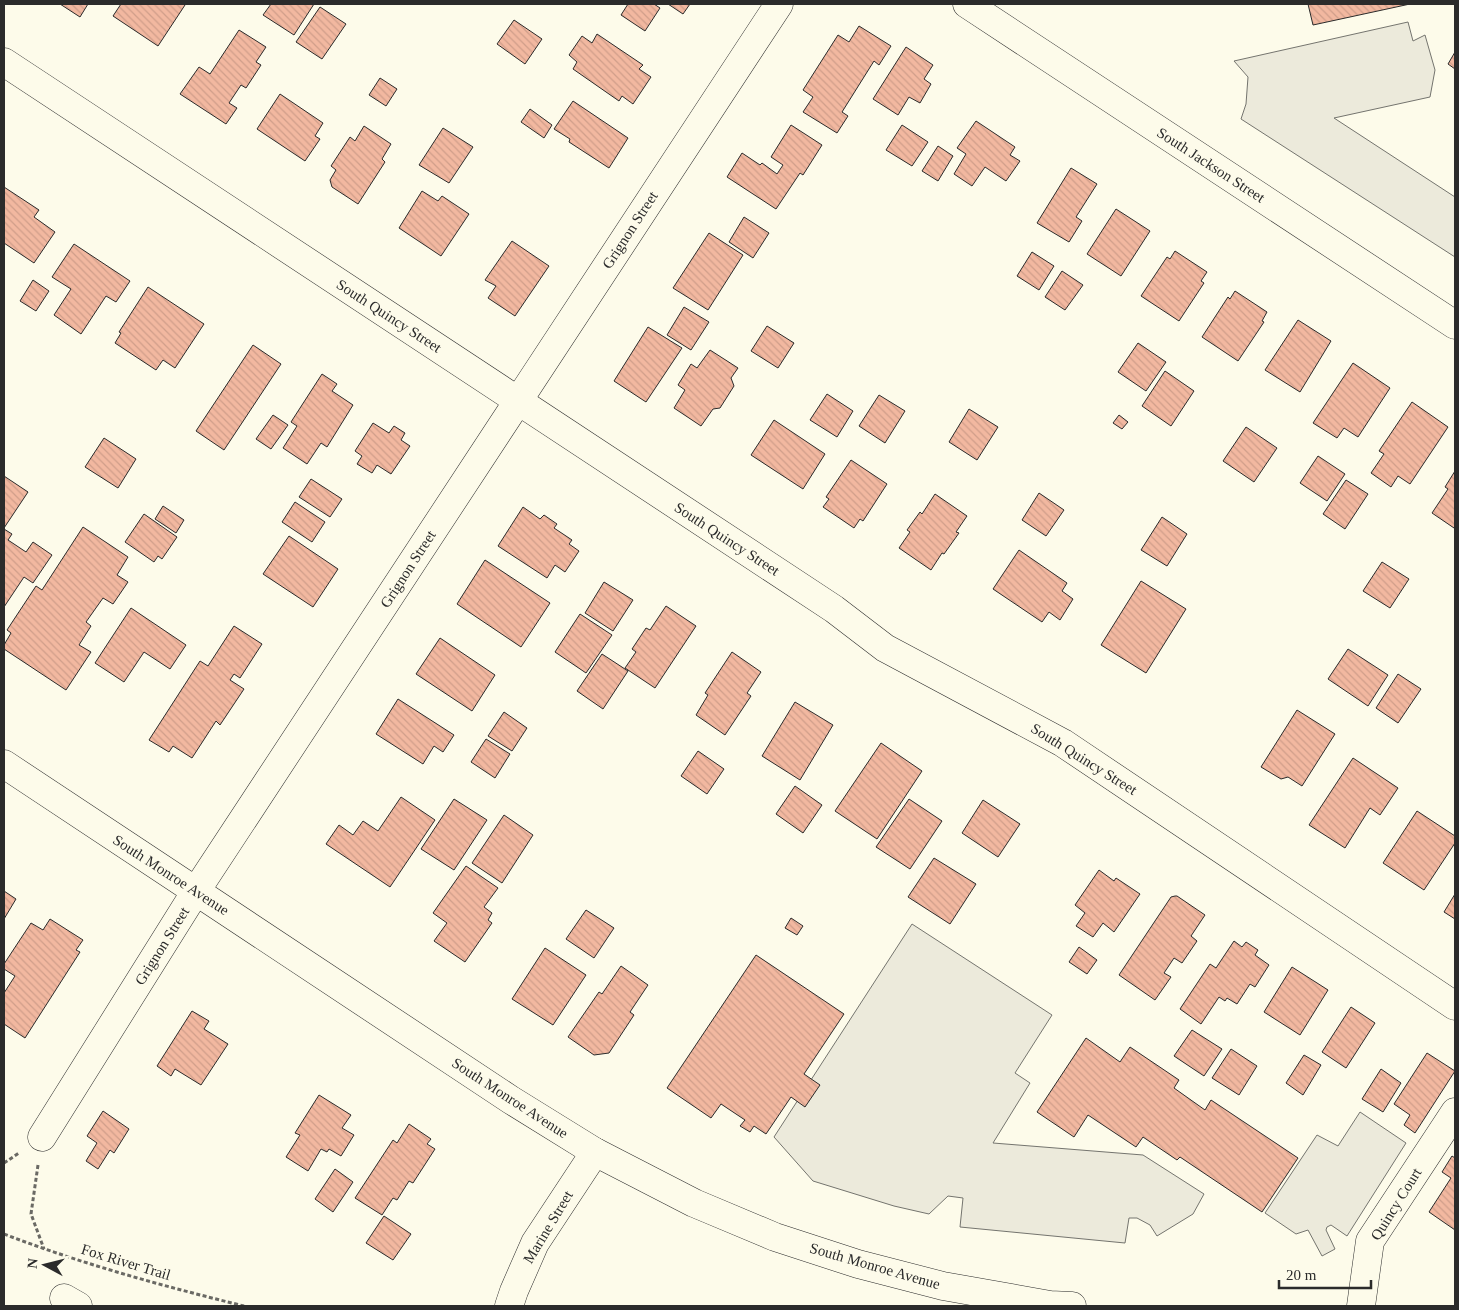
<svg xmlns="http://www.w3.org/2000/svg" width="1459" height="1310" font-family="'Times New Roman',serif">
	<defs>
		<pattern id="building-back-hatch" width="6" height="6" patternUnits="userSpaceOnUse" patternTransform="scale(1.25)"><rect width="6" height="6" fill="#f2b8a0"/><path d="M-1 5l2 2M0 0l6 6M5-1l2 2" fill="none" stroke="#d09e8a"/></pattern>
	</defs>
	<rect width="100%" height="100%" fill="#fdfbea"/>
	<g fill="#eceadb" stroke="#74746e">
		<path d="M1408,22L1413,41L1425,35L1435,70L1430,97L1334,118L1455,197V257L1241,119L1246,104L1248,77L1234,61Z"/>
		<path d="M912,924L1052,1015L1015,1073L1030,1083L993,1143L1143,1155L1204,1194L1193,1214L1157,1236L1150,1225L1137,1218H1129L1125,1243L960,1227L963,1198L948,1196L929,1214L894,1206L813,1181L774,1137Z"/>
		<path d="M1360,1112L1406,1143L1347,1236L1331,1225L1327,1227L1326,1230L1335,1249L1322,1256L1308,1230L1296,1234L1265,1213L1317,1135L1338,1146Z"/>
	</g>
	<g fill="url(#building-back-hatch)" stroke="#2b2b2b">
		<path d="M60,4H88L80,17Z"/>
		<path d="M121,4H184L185,5L158,46L113,16Z"/>
		<path d="M271,4H314L294,35L263,15Z"/>
		<path d="M628,4H654L660,8L645,31L621,15Z"/>
		<path d="M668,4H690L683,14Z"/>
		<path d="M1308,4H1410L1313,25Z"/>
		<path d="M320,7L346,24L322,59L296,42Z"/>
		<path d="M514,20L542,39L525,64L497,44Z"/>
		<path d="M859,26L891,46L879,65L874,61L842,112L848,116L837,133L803,112L813,97L803,90L838,35L849,42Z"/>
		<path d="M239,30L266,47L256,62L261,65L246,88L241,85L229,103L237,108L226,124L180,94L199,67L210,74Z"/>
		<path d="M597,34L643,65L639,69L651,77L633,104L622,96L619,101L573,69L577,62L569,55L582,36L592,43Z"/>
		<path d="M906,47L933,65L924,79L931,84L920,103L909,97L898,115L873,99Z"/>
		<path d="M1455,52V69L1448,64Z"/>
		<path d="M380,78L397,89L386,106L369,95Z"/>
		<path d="M280,94L323,123L315,136L320,139L305,161L257,129Z"/>
		<path d="M573,101L628,138L609,168L569,142L570,139L554,129Z"/>
		<path d="M530,109L552,125L544,138L521,122Z"/>
		<path d="M976,121L1015,147L1010,155L1020,161L1006,181L985,167L972,186L954,174L966,154L957,148Z"/>
		<path d="M791,125L822,145L803,175L800,173L776,209L727,177L742,153L760,165L762,163L777,174L783,165L771,157Z"/>
		<path d="M902,125L928,142L912,166L886,150Z"/>
		<path d="M364,126L391,144L382,159L385,162L358,204L332,187L330,180L336,170L331,166L350,137L355,141Z"/>
		<path d="M443,128L473,147L449,183L419,165Z"/>
		<path d="M938,146L953,156L938,181L922,171Z"/>
		<path d="M1071,168L1097,184L1076,217L1082,221L1069,242L1037,223Z"/>
		<path d="M4,187L39,210L34,217L55,232L34,263L4,243Z"/>
		<path d="M422,191L438,201L442,196L469,214L441,256L399,228Z"/>
		<path d="M1116,209L1150,231L1121,276L1087,254Z"/>
		<path d="M744,217L769,233L753,258L729,242Z"/>
		<path d="M709,233L743,255L708,310L673,288Z"/>
		<path d="M512,241L549,266L515,316L488,298L496,286L485,280Z"/>
		<path d="M74,244L130,281L116,302L106,296L81,334L54,315L71,289L52,277Z"/>
		<path d="M1175,251L1207,272L1201,281L1204,283L1179,321L1141,296L1167,257L1170,259Z"/>
		<path d="M1032,252L1054,266L1039,290L1017,276Z"/>
		<path d="M1062,271L1083,285L1065,310L1045,297Z"/>
		<path d="M33,280L49,291L36,311L20,301Z"/>
		<path d="M148,287L204,324L175,368L163,360L156,370L115,343L121,333L119,332Z"/>
		<path d="M1235,291L1267,312L1262,321L1264,322L1238,361L1202,337L1228,297L1230,299Z"/>
		<path d="M684,307L709,322L691,350L667,335Z"/>
		<path d="M1298,320L1331,341L1300,392L1265,370Z"/>
		<path d="M767,326L794,343L778,368L751,351Z"/>
		<path d="M648,327L682,348L646,402L614,381Z"/>
		<path d="M1138,343L1166,362L1146,391L1118,372Z"/>
		<path d="M253,345L281,364L224,450L196,431Z"/>
		<path d="M710,350L738,368L731,378L734,386L720,408L713,409L701,426L674,408L685,390L678,385L691,364L697,368Z"/>
		<path d="M1353,363L1390,388L1358,437L1344,428L1337,438L1313,423Z"/>
		<path d="M1165,371L1194,391L1171,426L1142,406Z"/>
		<path d="M322,374L337,384L332,391L353,405L327,447L321,443L307,464L283,448L297,426L291,422Z"/>
		<path d="M827,394L853,411L837,437L810,420Z"/>
		<path d="M879,395L905,411L885,443L859,426Z"/>
		<path d="M1412,402L1448,427L1410,484L1398,476L1391,487L1371,473L1384,454L1379,451Z"/>
		<path d="M969,409L998,427L977,460L949,442Z"/>
		<path d="M273,415L288,425L271,449L256,439Z"/>
		<path d="M1119,415L1128,422L1122,429L1113,423Z"/>
		<path d="M774,420L825,454L803,489L751,455Z"/>
		<path d="M373,423L389,433L394,426L405,433L401,440L410,446L391,474L377,465L372,473L357,464L362,456L355,451Z"/>
		<path d="M1246,427L1277,448L1254,482L1223,461Z"/>
		<path d="M104,438L136,459L118,488L85,467Z"/>
		<path d="M1318,456L1345,474L1327,501L1300,483Z"/>
		<path d="M851,460L887,484L863,521L860,519L854,528L823,507L829,499L826,497Z"/>
		<path d="M1455,471V526L1454,528L1432,513L1448,489L1445,487Z"/>
		<path d="M4,476L28,492L4,528Z"/>
		<path d="M311,479L342,499L330,517L299,497Z"/>
		<path d="M1346,480L1368,494L1345,529L1323,514Z"/>
		<path d="M1039,493L1064,510L1046,536L1022,520Z"/>
		<path d="M935,494L967,516L956,532L959,533L944,554L942,553L931,570L899,548L910,532L907,530L920,512L922,514Z"/>
		<path d="M295,502L325,522L312,542L282,522Z"/>
		<path d="M163,506L184,520L176,533L155,519Z"/>
		<path d="M523,507L540,519L544,515L557,524L554,528L572,540L569,544L579,551L565,572L555,565L547,578L498,546Z"/>
		<path d="M144,514L177,537L162,559L158,556L154,562L125,542Z"/>
		<path d="M1162,517L1187,534L1167,566L1141,550Z"/>
		<path d="M83,527L128,557L117,575L128,582L113,604L103,598L86,622L91,626L79,645L91,652L66,690L4,649V645L11,633L7,630L36,586L42,590Z"/>
		<path d="M4,529L12,534L8,540L26,552L33,542L52,555L33,583L24,577L4,607Z"/>
		<path d="M289,536L338,569L313,607L263,574Z"/>
		<path d="M1019,550L1067,583L1062,591L1073,599L1060,620L1049,612L1042,622L993,589Z"/>
		<path d="M485,560L550,603L521,647L457,604Z"/>
		<path d="M1382,562L1409,579L1390,608L1363,591Z"/>
		<path d="M1141,581L1186,609L1146,673L1101,645Z"/>
		<path d="M604,582L633,600L613,631L585,613Z"/>
		<path d="M666,606L696,626L655,688L625,668L636,652L632,649L646,628L650,630Z"/>
		<path d="M131,608L186,645L170,669L144,652L124,682L95,663Z"/>
		<path d="M580,614L612,635L586,673L555,652Z"/>
		<path d="M234,626L262,644L240,678L234,674L230,680L244,689L220,725L216,721L192,758L173,746L169,752L149,740L200,661L208,666Z"/>
		<path d="M440,638L495,675L472,711L416,674Z"/>
		<path d="M1348,649L1388,675L1368,706L1328,679Z"/>
		<path d="M732,652L761,672L747,693L751,696L725,735L696,715L708,695L705,693Z"/>
		<path d="M602,654L628,671L603,709L577,691Z"/>
		<path d="M1398,674L1421,689L1398,723L1376,708Z"/>
		<path d="M398,699L454,735L443,752L434,746L423,764L376,734Z"/>
		<path d="M795,702L833,725L800,780L762,756Z"/>
		<path d="M1297,710L1335,734L1302,786L1288,777L1281,779L1261,767Z"/>
		<path d="M504,712L527,728L512,751L488,736Z"/>
		<path d="M486,739L510,754L495,778L471,762Z"/>
		<path d="M881,743L922,771L877,839L835,811Z"/>
		<path d="M698,751L724,769L707,794L681,776Z"/>
		<path d="M1353,758L1398,788L1380,815L1370,808L1345,848L1309,825Z"/>
		<path d="M795,786L822,805L803,833L776,814Z"/>
		<path d="M401,797L435,820L390,887L326,844L339,825L353,835L363,821L378,831Z"/>
		<path d="M454,799L487,820L454,870L421,849Z"/>
		<path d="M909,799L942,821L910,869L876,847Z"/>
		<path d="M983,800L1020,824L998,857L962,833Z"/>
		<path d="M1417,811L1455,836V843L1424,890L1383,863Z"/>
		<path d="M504,815L533,835L502,883L472,863Z"/>
		<path d="M934,858L976,884L950,924L908,897Z"/>
		<path d="M466,866L498,888L484,907L492,913L488,920L492,923L465,962L434,941L447,923L433,913Z"/>
		<path d="M1099,870L1114,881L1116,878L1140,894L1114,932L1103,923L1093,937L1076,926L1085,913L1075,905Z"/>
		<path d="M4,891L16,899L4,919Z"/>
		<path d="M1455,894V919L1444,912Z"/>
		<path d="M1175,896H1177L1205,915L1191,936L1197,941L1182,963L1174,958L1164,973L1171,977L1155,1000L1119,975L1171,897Z"/>
		<path d="M586,910L614,928L594,958L566,939Z"/>
		<path d="M791,918L803,926L797,935L785,928Z"/>
		<path d="M50,919L83,940L76,950L80,952L25,1038L4,1024V993L15,976L4,969V964L31,923L43,930Z"/>
		<path d="M1234,941L1242,947L1246,942L1258,950L1255,955L1269,965L1255,987L1250,984L1237,1004L1227,998L1225,1001L1219,997L1201,1024L1180,1009L1210,964L1216,968Z"/>
		<path d="M1079,947L1097,960L1087,974L1069,962Z"/>
		<path d="M545,948L586,975L553,1025L512,999Z"/>
		<path d="M756,955L844,1014L804,1074L820,1085L805,1107L791,1097L766,1134L754,1126L750,1132L740,1126L745,1120L721,1104L711,1118L667,1088Z"/>
		<path d="M621,966L648,985L630,1012L634,1015L609,1053L594,1055L568,1037L599,992L602,994Z"/>
		<path d="M1292,967L1328,990L1300,1035L1264,1012Z"/>
		<path d="M1351,1007L1375,1023L1346,1068L1322,1052Z"/>
		<path d="M192,1011L209,1021L204,1029L228,1044L201,1085L175,1069L171,1076L157,1066Z"/>
		<path d="M1192,1030L1222,1049L1204,1076L1174,1056Z"/>
		<path d="M1086,1038L1120,1062L1130,1047L1179,1080L1174,1088L1205,1110L1211,1100L1298,1158L1262,1212L1180,1157L1177,1160L1143,1137L1136,1147L1088,1115L1074,1137L1037,1112Z"/>
		<path d="M1231,1049L1257,1066L1239,1095L1212,1078Z"/>
		<path d="M1427,1053L1455,1071L1415,1133L1404,1125L1410,1115L1394,1104Z"/>
		<path d="M1304,1055L1321,1065L1303,1095L1286,1083Z"/>
		<path d="M1381,1069L1401,1083L1383,1112L1362,1099Z"/>
		<path d="M319,1095L351,1115L342,1128L354,1135L341,1156L329,1149L327,1152L321,1149L308,1171L286,1157L300,1135L295,1133Z"/>
		<path d="M103,1111L129,1129L114,1153L110,1150L98,1169L86,1161L97,1143L87,1136Z"/>
		<path d="M409,1124L431,1139L427,1144L435,1149L413,1183L409,1181L397,1200L393,1198L382,1215L355,1198L393,1140L397,1143Z"/>
		<path d="M1452,1156L1455,1158V1230L1429,1212L1451,1178L1442,1172Z"/>
		<path d="M335,1169L353,1182L333,1212L315,1199Z"/>
		<path d="M384,1216L411,1234L393,1260L366,1243Z"/>
	</g>
	<g fill="none" stroke-linecap="round" stroke-linejoin="round">
		<defs>
			<g id="minor">
				<path d="M967,4L1455,325"/>
				<path d="M4,62L834,609L885,648L1063,743L1455,1006"/>
				<path d="M42,1137L196,891L779,4"/>
				<path d="M64,1298L78,1306"/>
				<path d="M509,1306L514,1291L535,1243L595,1152"/>
				<path d="M1361,1306L1370,1241L1455,1112"/>
			</g>
			<path id="primary" d="M4,764L511,1100L595,1152L694,1203L775,1237L858,1264L943,1286L1050,1305L1072,1306"/>
		</defs>
		<use href="#minor" stroke="#2b2b2b" stroke-width="29"/>
		<use href="#primary" stroke="#2b2b2b" stroke-width="29"/>
		<g stroke="#6a6964" stroke-width="3" stroke-dasharray="4 2.5" stroke-linecap="butt">
			<path d="M4,1163L19,1153"/>
			<path d="M38,1165L31,1214L44,1249"/>
			<path d="M4,1234C82,1264 163,1286 244,1306"/>
		</g>
		<use href="#minor" stroke="#fdfbea" stroke-width="28"/>
		<use href="#primary" stroke="#fdfbea" stroke-width="28"/>
	</g>
	<g text-anchor="middle" dominant-baseline="central" stroke-width="4" stroke-linejoin="round" paint-order="stroke">
		<g font-size="15" fill="#2b2b2b" stroke="#fdfbea">
			<text transform="translate(1211 165) rotate(33)">South Jackson Street</text>
			<text transform="translate(630 230) rotate(-57)">Grignon Street</text>
			<text transform="translate(389 316) rotate(33)">South Quincy Street</text>
			<text transform="translate(727 539) rotate(33)">South Quincy Street</text>
			<text transform="translate(408 569) rotate(-57)">Grignon Street</text>
			<text transform="translate(1084 759) rotate(32)">South Quincy Street</text>
			<text transform="translate(171 875) rotate(33)">South Monroe Avenue</text>
			<text transform="translate(162 946) rotate(-58)">Grignon Street</text>
			<text transform="translate(510 1098) rotate(33)">South Monroe Avenue</text>
			<text transform="translate(1396 1204) rotate(-58)">Quincy Court</text>
			<text transform="translate(548 1227) rotate(-59)">Marine Street</text>
			<text transform="translate(126 1262) rotate(17)">Fox River Trail</text>
			<text transform="translate(875 1266) rotate(16)">South Monroe Avenue</text>
		</g>
	</g>
	<rect width="1459" height="1310" fill="none" stroke="#2b2b2b" stroke-width="10"/>
	<g transform="translate(45 1265) rotate(277)" stroke="#fdfbea" stroke-width="4" paint-order="stroke">
	<path d="M0-4L9 19L0 12L-9 19Z" fill="#2b2b2b"/>
	<text y="-8" font-size="14" font-weight="bold" text-anchor="middle" fill="#2b2b2b">N</text>
	</g>
	<path d="M1279 1280v8h92v-8" fill="none" stroke="#2b2b2b" stroke-width="2.5"/>
	<text x="1286" y="1280" font-size="15" fill="#2b2b2b" stroke="#fdfbea" stroke-width="4" paint-order="stroke">20 m</text>
</svg>
